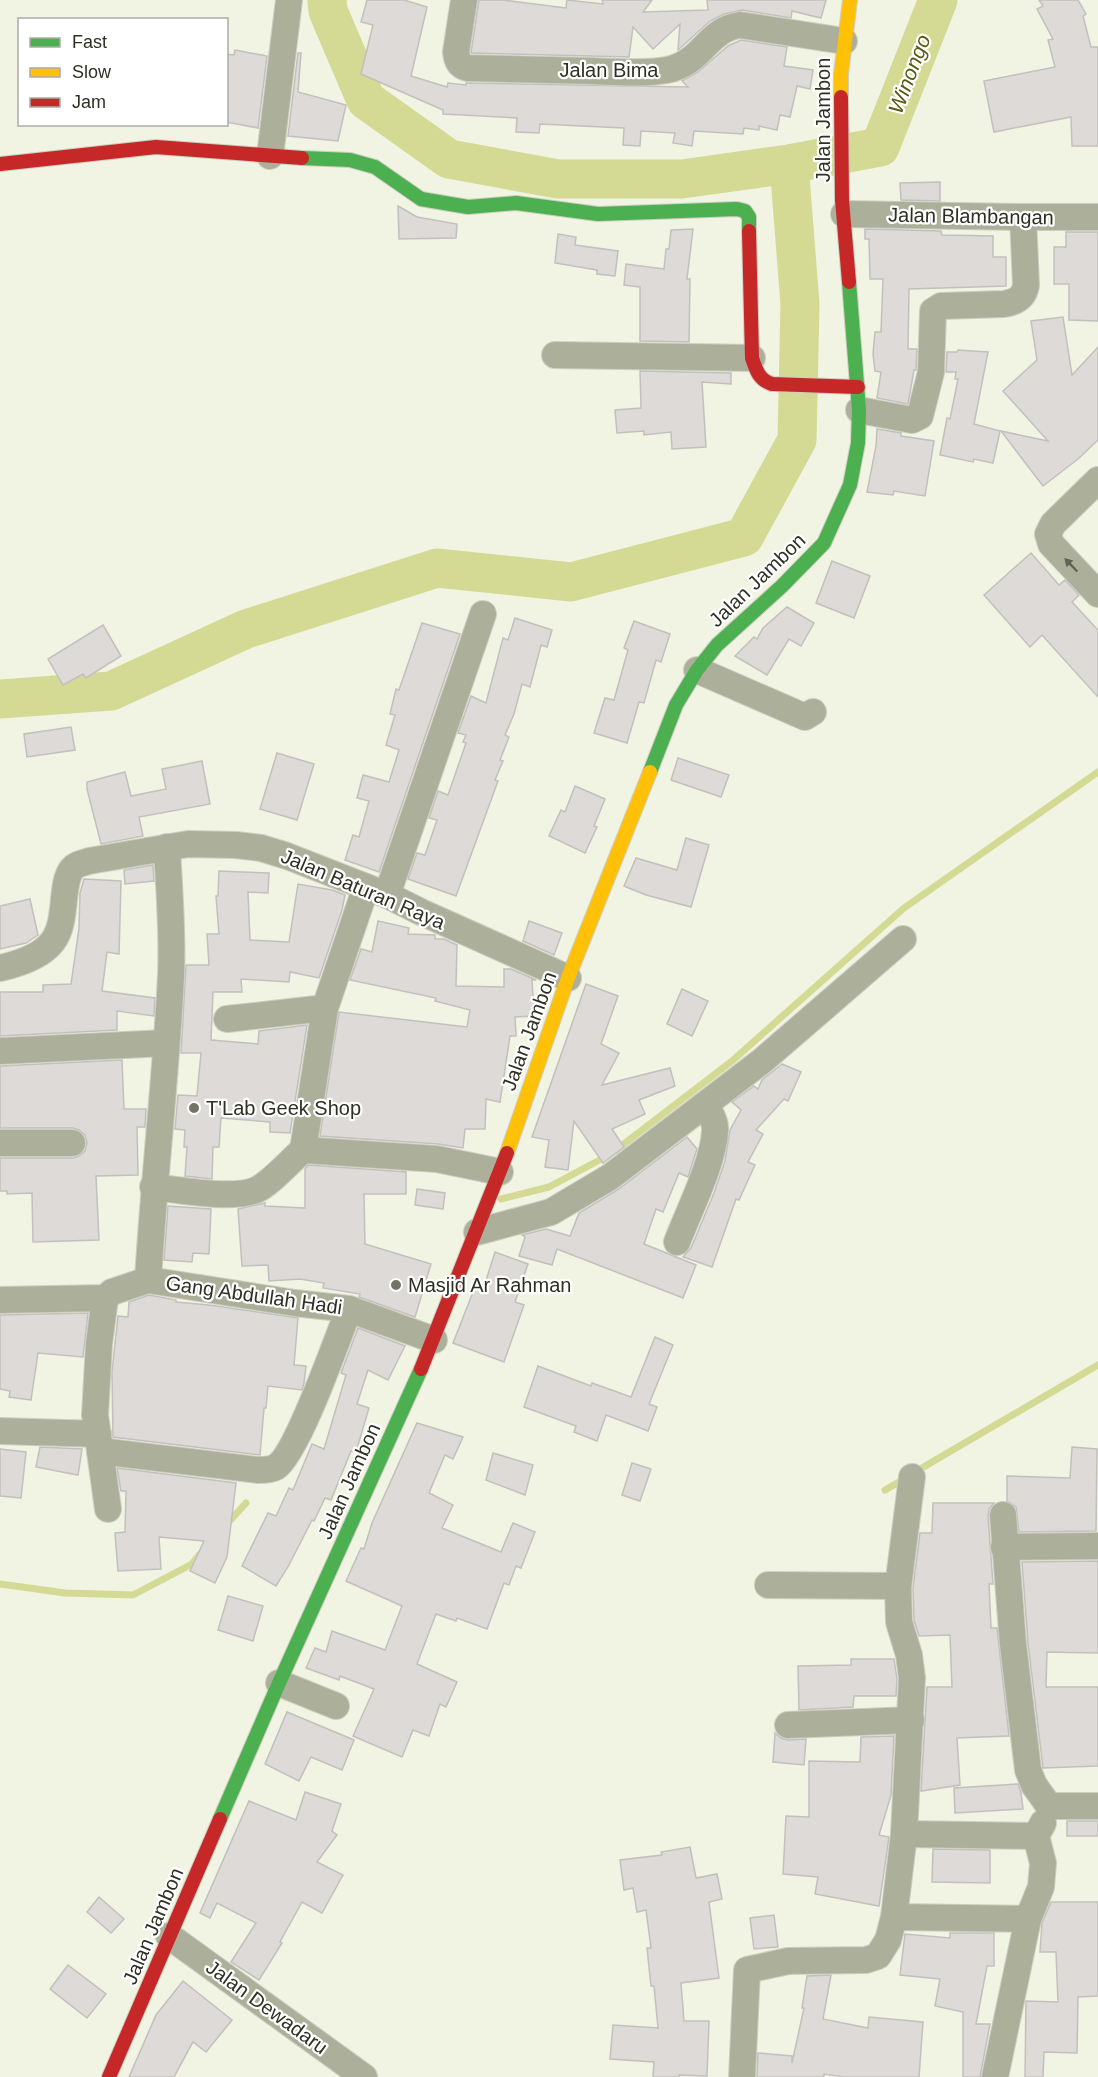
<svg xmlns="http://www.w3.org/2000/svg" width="1098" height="2077" font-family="Arial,sans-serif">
	<rect width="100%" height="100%" fill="#f1f3e3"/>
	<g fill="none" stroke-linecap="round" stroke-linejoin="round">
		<g stroke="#d4da93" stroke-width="7">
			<path d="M616,1150L732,1061L904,908L1098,772"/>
			<path d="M501,1199L549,1187L607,1156"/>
			<path d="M915,1472L1098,1365"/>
			<path d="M885,1490L906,1478"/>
			<path d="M225,1526L246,1503"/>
			<path d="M0,1584L65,1593L133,1595L192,1564L200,1554"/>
		</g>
		<g stroke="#d4da93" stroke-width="39">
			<path d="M327,0L328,11L366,100L449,159L558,179H682L789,164L880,147L938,0"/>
			<path d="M0,699L111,691L246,629L437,568L571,582L744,537L797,440L800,304L789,164"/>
		</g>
	</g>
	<g fill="#dddad8" stroke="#c2c0bd" stroke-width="1.5">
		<path d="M367,0H404L427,7L411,76L447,87L448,83L466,85V83L688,87L682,81L698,72L728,46L741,40L787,47L784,66L813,70L810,89L797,86L790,117L780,115L777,130L759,126V130L744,128L743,134L694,131L692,146L673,143L675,133L641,131L640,146L623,145L624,128L540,124L539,133L516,132L517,118L443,114V110L361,74L373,25L361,22Z"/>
		<path d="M479,0H503L566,8L567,0L603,4L602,0H652L643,12L708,10L707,0H826L821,18L792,11L791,18L742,10L724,14L710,21L678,50L680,24L653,49L633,27L629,57L471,53Z"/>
		<path d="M1039,0H1078L1086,14L1083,16L1091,47H1098V146H1072L1071,117L994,132L984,81L1055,67L1048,40L1053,39L1037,9L1043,6Z"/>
		<path d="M235,50L267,56L258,128L226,122V54L234,55Z"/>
		<path d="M298,53H301L298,92L346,105L338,141L288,136Z"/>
		<path d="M940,182V201L901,200L900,183Z"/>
		<path d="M398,206L417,217L457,224L456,238L399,239Z"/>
		<path d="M693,229L687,279H690L689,342L640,341V287L624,285L626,264L664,269L666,249H669L671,230Z"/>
		<path d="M865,229L941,231L942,235L993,236V257H1006V286L909,289L908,349H917L916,370H914L908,404L877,398L881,372L875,371L873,354L875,332H881L883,279H870L869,239H865Z"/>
		<path d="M1066,232H1098V321L1069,320V284H1054V247H1066Z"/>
		<path d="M558,234L576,237L575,245L618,251L615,276L597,274V270L555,263Z"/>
		<path d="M1063,317L1072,375L1098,347V440L1078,459L1043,486L1001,431L1048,441L1003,391L1037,360L1031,321Z"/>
		<path d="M958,350L988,352L974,424L1000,431L993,463L974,459L973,462L940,455L947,418L950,419L958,379H955L956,372H946L947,352H957Z"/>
		<path d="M640,371L731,373V384L702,382L706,447L672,449L671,432L644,435V431L617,433L615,410L641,408Z"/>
		<path d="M877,429L901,433V436L934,441L925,496L894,491L893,495L867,492L876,446Z"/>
		<path d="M1031,553L1059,585L1065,580L1079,595L1072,602L1098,630V697L1042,635L1030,647L984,595Z"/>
		<path d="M832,561L870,576L854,618L816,603Z"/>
		<path d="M787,607L814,623L801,646L789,639L767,675L735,656L754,637L757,639L763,628Z"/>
		<path d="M515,618L552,630L547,647L541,645L530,687L522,684L514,714L505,735L509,737L500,760L503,761L495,780L498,781L456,896L408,879L417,853L425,855L437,820L429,818L438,791L448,795L466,743L463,742L466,735L458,733L471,696L486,703L503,638L508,640Z"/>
		<path d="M634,621L670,634L661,662L656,660L644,703L639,702L627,743L594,733L605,698L614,700L628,650L624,648Z"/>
		<path d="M422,623L460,634L379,872L345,860L353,835L359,837L369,801L357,798L363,775L389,782L399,750L386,745L395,715L390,714L396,689L399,690Z"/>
		<path d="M103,625L121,656L86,678L83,674L63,685L48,659Z"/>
		<path d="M71,727L75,750L27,757L24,734Z"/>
		<path d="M277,753L314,764L297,820L260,809Z"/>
		<path d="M678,758L729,775L721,797L671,780Z"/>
		<path d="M202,761L210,804L139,817L143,836L101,844L87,789V782L125,772L131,796L166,789L162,769Z"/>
		<path d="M575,786L605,799L594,826L597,827L585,853L549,836L561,810L565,812Z"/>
		<path d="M686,838L709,845L691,907L646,895L624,886L636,858L677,870Z"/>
		<path d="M153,865L154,881L125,884L124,870Z"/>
		<path d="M219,871L269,873L268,893L248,892L250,940L289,942L298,884L332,890L345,895L342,910L319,978L290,972L289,982L241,979L242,992H213L211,1040L258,1044L259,1031L307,1025L290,1133L270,1132V1122L221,1118L219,1147H213L212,1179L185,1176L187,1147H184L185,1130L175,1129L178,1095L197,1096L201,1053H181L186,965H209L207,934H219L216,896H218Z"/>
		<path d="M84,879L121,881L119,954L107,952L102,991L155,998L154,1016L117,1011V1030L0,1036V992H43V985L71,984L79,928L80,893Z"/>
		<path d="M30,899L38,935L26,943L0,949V906Z"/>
		<path d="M378,921L409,928L408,934L435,935V939H444L457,945L456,986L504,987V969H511L536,980H532L534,1016L515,1017L516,1036H510L500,1102L486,1099L485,1129H465L463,1148L438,1144L320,1136L339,1012L467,1027L470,1010L435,1001L436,998L350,980L361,949L372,952Z"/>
		<path d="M529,921L562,933L554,955L523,941Z"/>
		<path d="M586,984L618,996L601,1044L619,1053L602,1085L670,1068L675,1086L639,1100L645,1114L612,1129L624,1147L603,1163L574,1121L568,1170L545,1167L549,1140L532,1137Z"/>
		<path d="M682,989L708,1001L692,1036L667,1024Z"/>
		<path d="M122,1060L124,1109H146L145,1127H137L138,1175L96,1176L99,1240L33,1242L32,1193L7,1194V1191H0V1158H73L79,1156L85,1151L87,1142L85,1135L79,1130L73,1128H0V1066Z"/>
		<path d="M782,1064L801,1072L788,1101L784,1099L756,1130L763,1134L748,1162L755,1165L739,1200L736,1199L712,1267L683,1257L691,1248L714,1193L725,1161L730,1130L741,1110L732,1102L754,1086L758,1089L762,1080Z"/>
		<path d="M687,1137L697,1149L688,1177L679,1173L663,1212L656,1209L644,1244L696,1265L683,1298L557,1249L552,1265L519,1256L525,1237L522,1235L546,1229L570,1236L579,1213L619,1189Z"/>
		<path d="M308,1165L406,1172V1194H364L365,1244L431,1264L415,1317L359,1297L360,1294L323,1288L324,1283L300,1279L269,1281L268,1265L242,1266L238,1209L265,1203V1206L305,1208V1169Z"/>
		<path d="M417,1189L445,1193L443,1209L415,1205Z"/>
		<path d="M168,1206L211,1209L209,1254L193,1253L192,1262L164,1260Z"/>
		<path d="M495,1252L528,1264L515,1302L524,1305L504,1362L453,1343L475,1287L483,1290Z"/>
		<path d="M149,1295L176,1300V1302L209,1305L298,1318L294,1365L306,1366L304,1383L302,1390L268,1386L266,1408H264L260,1455L113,1437L112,1372L118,1316L128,1317L129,1302Z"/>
		<path d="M88,1313L83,1357L38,1353L31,1400L9,1397L10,1391L0,1389V1315Z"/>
		<path d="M358,1328L405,1346L388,1380L368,1370L357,1404L369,1408L356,1452L351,1451L331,1500L325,1498L314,1521L312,1520L289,1565L276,1586L242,1566L268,1513L276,1516L289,1488L293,1490L312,1444L324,1449L346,1375L341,1373Z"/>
		<path d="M655,1337L673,1345L649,1404L657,1407L648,1431L606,1415L597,1441L574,1432L576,1426L524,1407L538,1366L591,1386L592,1383L631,1397Z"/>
		<path d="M417,1423L463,1437L453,1459L445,1455L429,1493L453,1505L442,1528L501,1552L513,1523L535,1532L521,1568L516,1566L509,1585L504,1583L487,1629L457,1618L456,1621L436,1614L417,1664L457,1682L446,1707L440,1704L429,1736L413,1730L402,1757L353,1736L374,1689L340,1676L339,1680L306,1668L315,1648L326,1652L332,1631L385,1650L402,1606L346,1581L361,1548L364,1549L372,1523Z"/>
		<path d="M40,1447L82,1449L78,1475L36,1467Z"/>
		<path d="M1072,1447L1097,1449L1096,1531L1019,1532L1016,1507L1007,1501V1476L1070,1478Z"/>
		<path d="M0,1449L26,1452L21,1498L0,1496Z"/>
		<path d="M493,1453L533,1465L525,1495L486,1480Z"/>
		<path d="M632,1463L651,1469L640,1501L622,1495Z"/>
		<path d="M117,1468L236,1483L227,1557L215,1583L190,1571L204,1541L159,1537L161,1569L118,1571L115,1533L125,1532L126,1491H121Z"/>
		<path d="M933,1503H994L989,1509L988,1516L993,1584H989L991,1628H997L1009,1736L957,1738L960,1785L921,1791L927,1687H952L950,1635L919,1636L914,1620L913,1588L920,1533H932Z"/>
		<path d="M1098,1561V1653L1047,1652L1046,1687H1098V1766L1043,1768L1028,1643L1022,1562Z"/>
		<path d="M228,1596L263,1606L253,1641L218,1630Z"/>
		<path d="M851,1659H894L897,1679L896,1696H854L853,1707L799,1710L798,1666L851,1665Z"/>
		<path d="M287,1712L354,1740L342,1770L311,1757L299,1781L265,1764Z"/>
		<path d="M775,1733L781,1738L788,1740L806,1739L804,1765L773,1762Z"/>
		<path d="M894,1736L891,1795L879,1835L889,1837L879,1906L815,1894L818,1877L783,1874L786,1816L809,1817V1761L860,1762L861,1737Z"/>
		<path d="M1018,1784L1021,1793L1023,1809L955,1813L954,1788Z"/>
		<path d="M305,1792L341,1804L332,1831L337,1835L317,1862L343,1875L322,1913L302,1902L280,1942L282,1943L259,1980L231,1962L256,1923L217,1903L210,1918L200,1913L249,1801L296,1820Z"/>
		<rect x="1067" y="1821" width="31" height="15"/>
		<path d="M690,1847L696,1878L717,1874L722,1899L709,1902L719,1978L681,1983L684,2021H709L707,2076L679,2075V2077H653L654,2062L610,2059L613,2025L658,2028L654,1986H651L647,1948H651L646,1910L637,1912L633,1888L624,1890L620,1860L662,1855L661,1852Z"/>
		<path d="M933,1849L990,1850V1883L932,1882Z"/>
		<path d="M99,1897L124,1919L111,1933L87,1912Z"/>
		<path d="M1051,1902H1098V1996L1078,1997L1077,2053L1044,2052L1043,2077H1025L1026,2001L1058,2002L1056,1952H1040L1042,1923Z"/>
		<path d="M774,1915L778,1947L754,1949L750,1918Z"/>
		<path d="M950,1933H994V1966H987L976,2024H990L980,2077H963V2012L935,2006L940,1979L900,1975L905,1934L950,1938Z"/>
		<path d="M68,1965L106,1994L87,2018L50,1989Z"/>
		<path d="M831,1975L823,2019L868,2028L869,2017L923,2022L919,2077H844L824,2074V2077H757L758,2053L792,2056V2063L804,2008H802L807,1976Z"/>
		<path d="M183,1981L232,2020L206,2052L193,2042L174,2077H129L156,2015Z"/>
	</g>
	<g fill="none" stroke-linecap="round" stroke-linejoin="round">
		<defs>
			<g id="street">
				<path d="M464,0L456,52C457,61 459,66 468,68C510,69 552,70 593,71C617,72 644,74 667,70C703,63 706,30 740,25L844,41"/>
				<path d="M270,156L289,0"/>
				<path d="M844,214L1023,217H1098"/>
				<path d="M555,355L752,358"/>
				<path d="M859,410L912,420L920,416L931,372L933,311L941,306L1004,304C1016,302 1024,298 1026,285L1023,217"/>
				<path d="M1098,480L1053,524L1048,534L1051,544L1098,594"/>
				<path d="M697,670L805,717L813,712"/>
				<path d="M387,895L483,614"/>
				<path d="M0,968C18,964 42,956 53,941C68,921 60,884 72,869C76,864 83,863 89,861L188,844L236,845L261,848L287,856L387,895L421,912L568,978"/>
				<path d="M227,1019L325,1008"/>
				<path d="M0,1051L166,1043"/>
				<path d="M0,1143H72"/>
				<path d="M303,1150L325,1008L366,887"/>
				<path d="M153,1187C179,1190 233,1200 256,1190C270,1184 290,1161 303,1150L437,1159L500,1172"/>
				<path d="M477,1232L551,1212L610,1177L762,1061L903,939"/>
				<path d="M677,1242C688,1213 714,1161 715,1131C716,1121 710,1113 705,1105"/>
				<path d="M148,1280C154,1178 166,1077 171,975C173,932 169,890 167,847"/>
				<path d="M105,1298L99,1344L95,1415L108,1509"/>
				<path d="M0,1300L105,1298L112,1292L148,1280L295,1303L349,1309L434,1340"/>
				<path d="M0,1431L98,1434"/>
				<path d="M100,1451L258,1470C263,1470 271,1470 276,1467C297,1454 338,1337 349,1309"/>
				<path d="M1003,1515L1013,1644L1028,1770L1034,1785L1049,1806"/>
				<path d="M1004,1547L1098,1546"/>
				<path d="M768,1585L898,1586"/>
				<path d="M279,1683L336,1706"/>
				<path d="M788,1725L911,1720"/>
				<path d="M1049,1806H1098"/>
				<path d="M904,1834L1036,1836L1043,1823"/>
				<path d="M894,1917L1028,1919"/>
				<path d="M169,1936L364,2077"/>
				<path d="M742,2077L747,1970L788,1961L866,1960L878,1956L888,1940L894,1917L904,1834L912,1678L909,1655L899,1622L898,1587L912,1477"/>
				<path d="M995,2077L1028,1919L1041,1887L1043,1863L1036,1836"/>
			</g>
			<g id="fast">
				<path d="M302,158L350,160L375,167L421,199L468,207L516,203L598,214L737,209L745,211L749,217V231"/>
				<path d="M650,772L676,705L697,670L717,645L782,586L824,543L850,485L858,443L859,410L849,282"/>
				<path d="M220,1819L279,1683L421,1369"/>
			</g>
			<g id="slow">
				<path d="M841,97V74L850,0"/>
				<path d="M507,1153L568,978L650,772"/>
			</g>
			<g id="jam">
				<path d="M841,97L842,200L849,282"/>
				<path d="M0,164L156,147L302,158"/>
				<path d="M749,231L752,358C756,370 759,380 772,384L858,387"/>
				<path d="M421,1369L507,1153"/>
				<path d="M109,2077L220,1819"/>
			</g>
		</defs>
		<use href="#street" stroke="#cdcec2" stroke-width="28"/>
		<use href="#fast" stroke="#cdcec2" stroke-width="16"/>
		<use href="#slow" stroke="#cdcec2" stroke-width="16"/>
		<use href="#jam" stroke="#cdcec2" stroke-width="16"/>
		<use href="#street" stroke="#acaf9a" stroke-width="26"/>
		<use href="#fast" stroke="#4caf50" stroke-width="14"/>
		<use href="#slow" stroke="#ffc107" stroke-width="14"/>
		<use href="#jam" stroke="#c62828" stroke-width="14"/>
	</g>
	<defs><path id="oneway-solid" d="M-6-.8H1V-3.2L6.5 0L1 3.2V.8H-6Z" transform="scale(1.5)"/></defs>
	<use fill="#616353" href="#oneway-solid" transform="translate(1071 565) rotate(-134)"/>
	<g fill="#737467" stroke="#fff" stroke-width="2">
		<circle cx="194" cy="1108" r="6"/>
		<circle cx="396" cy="1285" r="6"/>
	</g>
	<g text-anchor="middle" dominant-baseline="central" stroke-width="4.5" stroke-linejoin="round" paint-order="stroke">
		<g font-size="20" fill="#2f3024" stroke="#fff">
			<text x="609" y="70">Jalan Bima</text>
			<text transform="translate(823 120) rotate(-90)">Jalan Jambon</text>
			<text transform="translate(971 216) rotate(1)">Jalan Blambangan</text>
			<text transform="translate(757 580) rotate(-44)">Jalan Jambon</text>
			<text transform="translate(363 889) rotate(23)">Jalan Baturan Raya</text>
			<text transform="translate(529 1031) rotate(-70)">Jalan Jambon</text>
			<text transform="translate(254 1295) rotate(8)">Gang Abdullah Hadi</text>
			<text transform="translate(349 1481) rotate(-66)">Jalan Jambon</text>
			<text transform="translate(153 1926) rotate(-67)">Jalan Jambon</text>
			<text transform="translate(267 2007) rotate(36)">Jalan Dewadaru</text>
		</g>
		<g font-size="20" fill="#2f3024" stroke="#fff" text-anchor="start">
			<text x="206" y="1108">T'Lab Geek Shop</text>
			<text x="408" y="1285">Masjid Ar Rahman</text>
		</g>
		<g font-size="21" font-style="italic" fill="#565a15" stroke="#fff">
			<text transform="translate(909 74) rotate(-69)">Winongo</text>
		</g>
	</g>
	<rect x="18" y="18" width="210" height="108" fill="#ffffff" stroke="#acaca7" stroke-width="1.5"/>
	<rect x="30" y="38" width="30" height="9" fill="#4caf50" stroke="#acaca7" stroke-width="1.5"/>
	<text x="72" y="48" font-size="18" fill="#2f3024">Fast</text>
	<rect x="30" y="68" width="30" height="9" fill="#ffc107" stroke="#acaca7" stroke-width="1.5"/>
	<text x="72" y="78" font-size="18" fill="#2f3024">Slow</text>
	<rect x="30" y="98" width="30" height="9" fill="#c62828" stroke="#acaca7" stroke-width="1.5"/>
	<text x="72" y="108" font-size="18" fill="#2f3024">Jam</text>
</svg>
